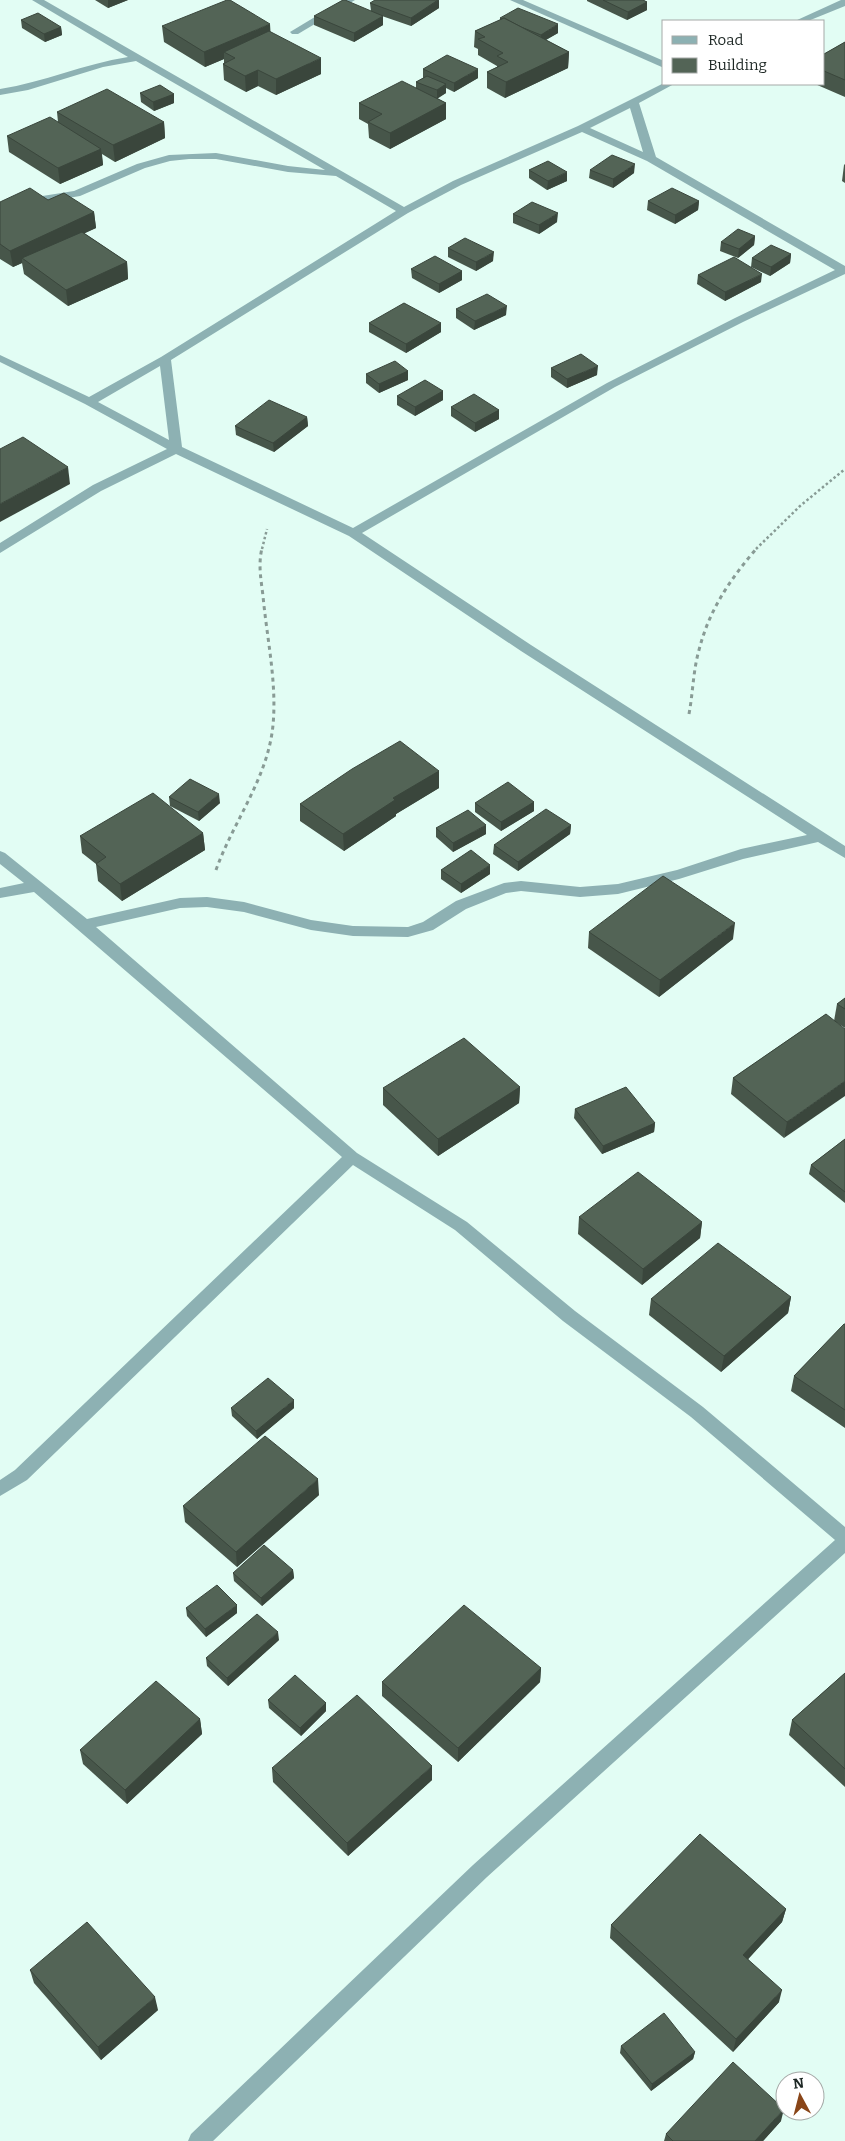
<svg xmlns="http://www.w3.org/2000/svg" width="845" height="2141" font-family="Bitter,serif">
	<rect width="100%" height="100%" fill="#e2fdf4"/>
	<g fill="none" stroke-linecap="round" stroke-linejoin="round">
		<g stroke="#889b95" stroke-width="2.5" stroke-dasharray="2.5 2.5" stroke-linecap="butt">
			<path d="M262,549L267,529"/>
			<path d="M756,549L800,506L845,469"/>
		</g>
		<g stroke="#889b95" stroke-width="3" stroke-dasharray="4 4" stroke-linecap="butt">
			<path d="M689,714C693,693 693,671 699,650C709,610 731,578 757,548"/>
			<path d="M216,870C233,822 268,778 273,725C277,683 267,639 263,596C261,579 258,565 262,548"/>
		</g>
		<g fill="#8db1b3" fill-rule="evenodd">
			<path d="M32,0H44L404,207L453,181L578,126L664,83L674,84L639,103L656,157L845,266V274L743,322L615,387L362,533L531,645L845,846V858L818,842L743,859L679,879L618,894L580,897L521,891L506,893L466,909L433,930L408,937L353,936L311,930L244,912L207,907L180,908L96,927L357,1153L467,1222L575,1311L703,1407L845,1527V1553L487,1877L213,2141H188L191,2134L473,1865L835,1540L691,1417L563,1321L455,1230L353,1165L27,1480L0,1496V1480L15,1470L342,1157L34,892L0,898V888L24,883L0,864V851L5,853L87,919L180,898L207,897L244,902L311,920L353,926L408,927L423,922L456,901L504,883L521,881L580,887L618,884L677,870L741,849L807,835L521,651L349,536L176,454L101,491L0,553V543L93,485L167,449L85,404L0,362V355L89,397L161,357L396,211L336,176L288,172L216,159H189L170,161L145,168L80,196L38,203L0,215V208L36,197L74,191L137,164L169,155L216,153L288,166L325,170L136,61L103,67L28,90L0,95V89C44,82 84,64 128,57ZM630,108L643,152L590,128ZM582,132L647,161L835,270L735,318L607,383L353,528L182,447L171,360L408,213L461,185ZM160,366L169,440L98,402Z"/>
			<path d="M343,0H355L298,34H292L290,32Z"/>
			<path d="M510,0H523L664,61V68Z"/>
			<path d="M841,0H845V6L808,21H795Z"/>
		</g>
	</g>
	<g fill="#47564a">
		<path d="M95,0H128L108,8Z"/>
		<path d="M439,0V8L411,26L379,15L383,25L354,42L314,25V16L371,11L370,3Z"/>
		<path d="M587,0H643L647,2V10L627,20L587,1Z"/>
		<path d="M500,18L558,33L546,40L569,52L568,68L505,98L487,88V72L497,67V66L478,55V49L474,47L475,31L500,20Z"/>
		<path d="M21,20L61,27L62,35L45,42L22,28Z"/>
		<path d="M162,26L271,32L321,74L276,95L258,86L246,92L224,80L223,64L224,63V59L205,67L164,42Z"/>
		<path d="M845,42V97L815,84H824V54Z"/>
		<path d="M423,69L478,78L454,92L446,88V93L437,98L446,103V119L390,149L369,138L368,124L359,119V103L416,88V82L423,78Z"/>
		<path d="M140,93L174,94V103L154,111L141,102Z"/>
		<path d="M57,112L164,122L165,138L115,162L102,154L103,165L60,184L9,152L7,136L58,122Z"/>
		<path d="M845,164V183L842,181L844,165Z"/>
		<path d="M529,170L567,181L547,190L529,178Z"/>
		<path d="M590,170L634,173L613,188L589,178Z"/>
		<path d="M48,200L94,212L96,228L84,233L127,262L128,279L68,306L24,274L22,263L13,267L0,259V202Z"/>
		<path d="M648,201H699L698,210L675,224L647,210Z"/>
		<path d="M513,214L557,222L539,234L513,223Z"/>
		<path d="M755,236L754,245L738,258L720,251L721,242Z"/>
		<path d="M448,248L493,261L476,271L448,257Z"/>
		<path d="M791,254L790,263L770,276L751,267L752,258Z"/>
		<path d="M411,269L462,271V280L439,293L412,278Z"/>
		<path d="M698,275L761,282L725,301L697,284Z"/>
		<path d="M456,309L506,315L474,330L456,318Z"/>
		<path d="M369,323H441V332L406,353L369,332Z"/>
		<path d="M551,368L597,375L567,388L551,377Z"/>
		<path d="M408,371V380L379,393L366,383V374Z"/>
		<path d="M443,391V400L415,416L397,405V396Z"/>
		<path d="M451,407L499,410V419L475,432L451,416Z"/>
		<path d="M307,417L308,426L274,452L236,435L235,426Z"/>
		<path d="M439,771V788L396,814V816L344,851L300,821V804Z"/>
		<path d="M169,797L220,803L199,821L170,806Z"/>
		<path d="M534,802V811L501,831L475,812V803Z"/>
		<path d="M571,825L570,834L518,871L493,854L494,845Z"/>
		<path d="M436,828L486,834L453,852L436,837Z"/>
		<path d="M203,833L205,850L122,901L98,881L96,864L82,853L80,836Z"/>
		<path d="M441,870L490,874L461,893L441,879Z"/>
		<path d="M589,932L733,939L659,997L588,948Z"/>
		<path d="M845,998V1028L834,1021L837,1004Z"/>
		<path d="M826,1014L784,1138L731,1094L733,1078Z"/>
		<path d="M520,1087L519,1103L438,1156L383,1105V1088Z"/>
		<path d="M575,1109L655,1123L654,1132L602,1154L574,1118Z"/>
		<path d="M845,1139V1203L809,1174L811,1165Z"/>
		<path d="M579,1217L702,1222L700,1238L642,1285L578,1234Z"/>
		<path d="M791,1297L788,1313L721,1372L649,1315L651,1299Z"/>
		<path d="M845,1324V1428L791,1391L794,1376Z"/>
		<path d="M231,1408H294L257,1439L232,1416Z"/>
		<path d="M319,1495L237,1567L185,1522L183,1506Z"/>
		<path d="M293,1570L294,1578L262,1606L234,1581L233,1573Z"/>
		<path d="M186,1608L237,1613L206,1637L187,1616Z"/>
		<path d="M279,1640L228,1686L207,1666L206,1658Z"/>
		<path d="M541,1668L540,1682L458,1762L382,1696V1682Z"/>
		<path d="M845,1673V1787L789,1735L792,1720Z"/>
		<path d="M268,1700L326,1703V1711L301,1736L269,1708Z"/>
		<path d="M200,1719L202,1734L127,1804L83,1764L80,1750Z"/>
		<path d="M272,1768L432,1780L348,1856L273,1782Z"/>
		<path d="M786,1909L782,1922L748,1959L779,2002L733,2052L610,1938L611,1925Z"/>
		<path d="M30,1970L158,2010L101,2060L34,1983Z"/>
		<path d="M621,2046L695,2052L693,2059L651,2091L620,2053Z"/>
		<path d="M781,2121L763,2141H664L666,2134Z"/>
	</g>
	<g fill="#3a463c">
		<path d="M108,0H128L108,8Z"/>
		<path d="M439,0V8L411,26V18Z"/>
		<path d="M647,2V10L627,20L628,12Z"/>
		<path d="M383,16V25L354,42V33Z"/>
		<path d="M270,24L271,40L224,52V59L205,67L204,52Z"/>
		<path d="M558,24V33L540,43L541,35Z"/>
		<path d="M61,27L62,35L45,42L44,34Z"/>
		<path d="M569,52L568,68L505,98L506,82Z"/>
		<path d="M321,58V74L276,95V79Z"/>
		<path d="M478,69V78L454,92V83Z"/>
		<path d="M258,70V86L246,92L245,76Z"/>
		<path d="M446,84V93L437,99V90Z"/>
		<path d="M174,94V103L154,111L153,102Z"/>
		<path d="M446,103V119L390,149V133Z"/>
		<path d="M164,122L165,138L115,162L113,145Z"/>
		<path d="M101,149L103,165L60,184L58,168Z"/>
		<path d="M635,164L634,173L613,188V179Z"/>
		<path d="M567,172V181L547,190L548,181Z"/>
		<path d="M699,201L698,210L675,224V215Z"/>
		<path d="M94,212L96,228L26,261L22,258V263L13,267L10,251Z"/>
		<path d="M558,213L557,222L539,234V225Z"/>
		<path d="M755,236L754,245L738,258L739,249Z"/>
		<path d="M494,252L493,261L476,271V262Z"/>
		<path d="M791,254L790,263L770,276L771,267Z"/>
		<path d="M127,262L128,279L68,306L66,290Z"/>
		<path d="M462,271V280L439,293V284Z"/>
		<path d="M762,274L761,282L725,301V292Z"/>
		<path d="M507,306L506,315L474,330L475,321Z"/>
		<path d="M441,323V332L406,353V344Z"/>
		<path d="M598,366L597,375L567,388V379Z"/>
		<path d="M408,371V380L379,393V384Z"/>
		<path d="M443,391V400L415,416V407Z"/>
		<path d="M499,410V419L475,432V423Z"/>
		<path d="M307,417L308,426L274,452L273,443Z"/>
		<path d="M68,467L70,484L0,522V504Z"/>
		<path d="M439,771V788L396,814V816L344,851L343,834L393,798Z"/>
		<path d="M219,794L220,803L199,821L198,812Z"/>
		<path d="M534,802V811L501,831V822Z"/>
		<path d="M486,825V834L453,852V843Z"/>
		<path d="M571,825L570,834L518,871V862Z"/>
		<path d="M203,833L205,850L122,901L120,884Z"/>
		<path d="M490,865V874L461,893V884Z"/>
		<path d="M735,923L733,939L659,997L660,980Z"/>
		<path d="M845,1081V1096L784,1138L787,1122Z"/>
		<path d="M520,1087L519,1103L438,1156V1139Z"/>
		<path d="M655,1123L654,1132L602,1154L603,1146Z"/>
		<path d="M702,1222L700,1238L642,1285L643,1269Z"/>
		<path d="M791,1297L788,1313L721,1372L724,1356Z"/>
		<path d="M294,1400V1408L257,1439L256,1431Z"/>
		<path d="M318,1479L319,1495L237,1567L236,1552Z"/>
		<path d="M293,1570L294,1578L262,1606L261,1598Z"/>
		<path d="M237,1605V1613L206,1637L205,1629Z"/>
		<path d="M278,1632L279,1640L228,1686L227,1678Z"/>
		<path d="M541,1668L540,1682L458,1762V1748Z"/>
		<path d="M326,1703V1711L301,1736L300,1728Z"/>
		<path d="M200,1719L202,1734L127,1804L125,1790Z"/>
		<path d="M432,1766V1780L348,1856L347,1843Z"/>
		<path d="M786,1909L782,1922L740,1968L743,1955Z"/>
		<path d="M782,1990L779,2002L733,2052L736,2039Z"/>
		<path d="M155,1997L158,2010L101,2060L98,2047Z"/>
		<path d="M695,2052L693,2059L651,2091L652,2084Z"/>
		<path d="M784,2109L781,2121L763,2141H755Z"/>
	</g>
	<g fill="#536456" stroke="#3a463c">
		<path d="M227,0H230L270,24L204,52L162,26Z"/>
		<path d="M343,0H345L383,16L354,33L314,16Z"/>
		<path d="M375,0H438L411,18L370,3Z"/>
		<path d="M603,0H643L647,2L628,12Z"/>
		<path d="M518,8L558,24L541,35L521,27L504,18L502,19L500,18Z"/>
		<path d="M38,13L61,27L44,34L21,20Z"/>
		<path d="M504,18L569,52L506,82L487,72L508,62L497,56L503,53L478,39L485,37L475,31Z"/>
		<path d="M269,31L321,58L276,79L258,70L245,76L223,64L235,58L224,52Z"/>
		<path d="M845,42V80L824,71V54Z"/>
		<path d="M447,55L478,69L454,83L423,69Z"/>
		<path d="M427,76L446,84L437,90L416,82Z"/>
		<path d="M402,81L446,103L390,133L368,122L382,114L359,103Z"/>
		<path d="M160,85L174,94L153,102L140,93Z"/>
		<path d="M107,89L164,122L113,145L57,112Z"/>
		<path d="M50,117L101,149L58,168L7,136Z"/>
		<path d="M612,155L635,164L613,179L590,170Z"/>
		<path d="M548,161L567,172L548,181L529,170Z"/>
		<path d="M30,188L48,200L64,193L94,212L10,251L0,244V202Z"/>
		<path d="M672,188L699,201L675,215L648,201Z"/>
		<path d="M532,202L558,213L539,225L513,214Z"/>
		<path d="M738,229L755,236L739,249L721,242Z"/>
		<path d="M82,232L127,262L66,290L22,258Z"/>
		<path d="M465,238L494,252L476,262L448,248Z"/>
		<path d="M771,245L791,254L771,267L752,258Z"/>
		<path d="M435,256L462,271L439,284L411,269Z"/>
		<path d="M734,257L762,274L725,292L698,275Z"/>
		<path d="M487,294L507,306L475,321L456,309Z"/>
		<path d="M404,303L441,323L406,344L369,323Z"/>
		<path d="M581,354L598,366L567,379L551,368Z"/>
		<path d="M395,361L408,371L379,384L366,374Z"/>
		<path d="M425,380L443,391L415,407L397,396Z"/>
		<path d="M474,394L499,410L475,423L451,407Z"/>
		<path d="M269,400L307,417L273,443L235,426Z"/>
		<path d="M23,437L68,467L0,504V449Z"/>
		<path d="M400,741L439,771L393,798L395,800L343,834L300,804L352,769Z"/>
		<path d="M190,779L219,794L198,812L169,797Z"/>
		<path d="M508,782L534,802L501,822L475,803Z"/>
		<path d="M153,793L203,833L120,884L96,864L106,857L80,836Z"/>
		<path d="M546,809L571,825L518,862L494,845Z"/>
		<path d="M468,810L486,825L453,843L436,828Z"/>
		<path d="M471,850L490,865L461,884L441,870Z"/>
		<path d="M663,876L735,923L660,980L589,932Z"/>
		<path d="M845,998V1009L837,1004Z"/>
		<path d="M826,1014L845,1029V1081L787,1122L733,1078Z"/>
		<path d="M464,1038L520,1087L438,1139L383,1088Z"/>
		<path d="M626,1087L655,1123L603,1146L575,1109Z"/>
		<path d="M845,1139V1192L811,1165Z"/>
		<path d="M638,1172L702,1222L643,1269L579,1217Z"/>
		<path d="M718,1243L791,1297L724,1356L651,1299Z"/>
		<path d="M844,1324H845V1410L794,1376Z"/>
		<path d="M268,1378L294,1400L256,1431L231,1408Z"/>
		<path d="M265,1436L318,1479L236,1552L183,1506Z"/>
		<path d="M264,1545L293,1570L261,1598L233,1573Z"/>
		<path d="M217,1585L237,1605L205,1629L186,1608Z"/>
		<path d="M464,1605L541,1668L458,1748L382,1682Z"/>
		<path d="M257,1614L278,1632L227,1678L206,1658Z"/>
		<path d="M845,1673V1769L792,1720Z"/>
		<path d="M295,1675L326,1703L300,1728L268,1700Z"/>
		<path d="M156,1681L200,1719L125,1790L80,1750Z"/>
		<path d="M357,1695L432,1766L347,1843L272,1768Z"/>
		<path d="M700,1834L786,1909L743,1955L782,1990L736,2039L611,1925Z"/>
		<path d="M87,1922L155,1997L98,2047L30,1970Z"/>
		<path d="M664,2013L695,2052L652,2084L621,2046Z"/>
		<path d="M733,2062L784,2109L755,2141H673L666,2134Z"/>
	</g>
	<rect x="662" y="20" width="162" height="65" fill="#ffffff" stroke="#a5a9a7"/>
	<rect x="672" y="36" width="25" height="8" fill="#8db1b3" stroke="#a5a9a7"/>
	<text x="708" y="45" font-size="15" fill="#1d2724">Road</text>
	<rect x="672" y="58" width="25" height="15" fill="#536456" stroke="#a5a9a7"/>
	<text x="708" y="70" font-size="15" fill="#1d2724">Building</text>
	<g transform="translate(800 2096) rotate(353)"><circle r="24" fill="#ffffff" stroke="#a5a9a7"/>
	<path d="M0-4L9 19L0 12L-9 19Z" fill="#894518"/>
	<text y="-8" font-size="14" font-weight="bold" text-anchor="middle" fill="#1d2724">N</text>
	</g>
</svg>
